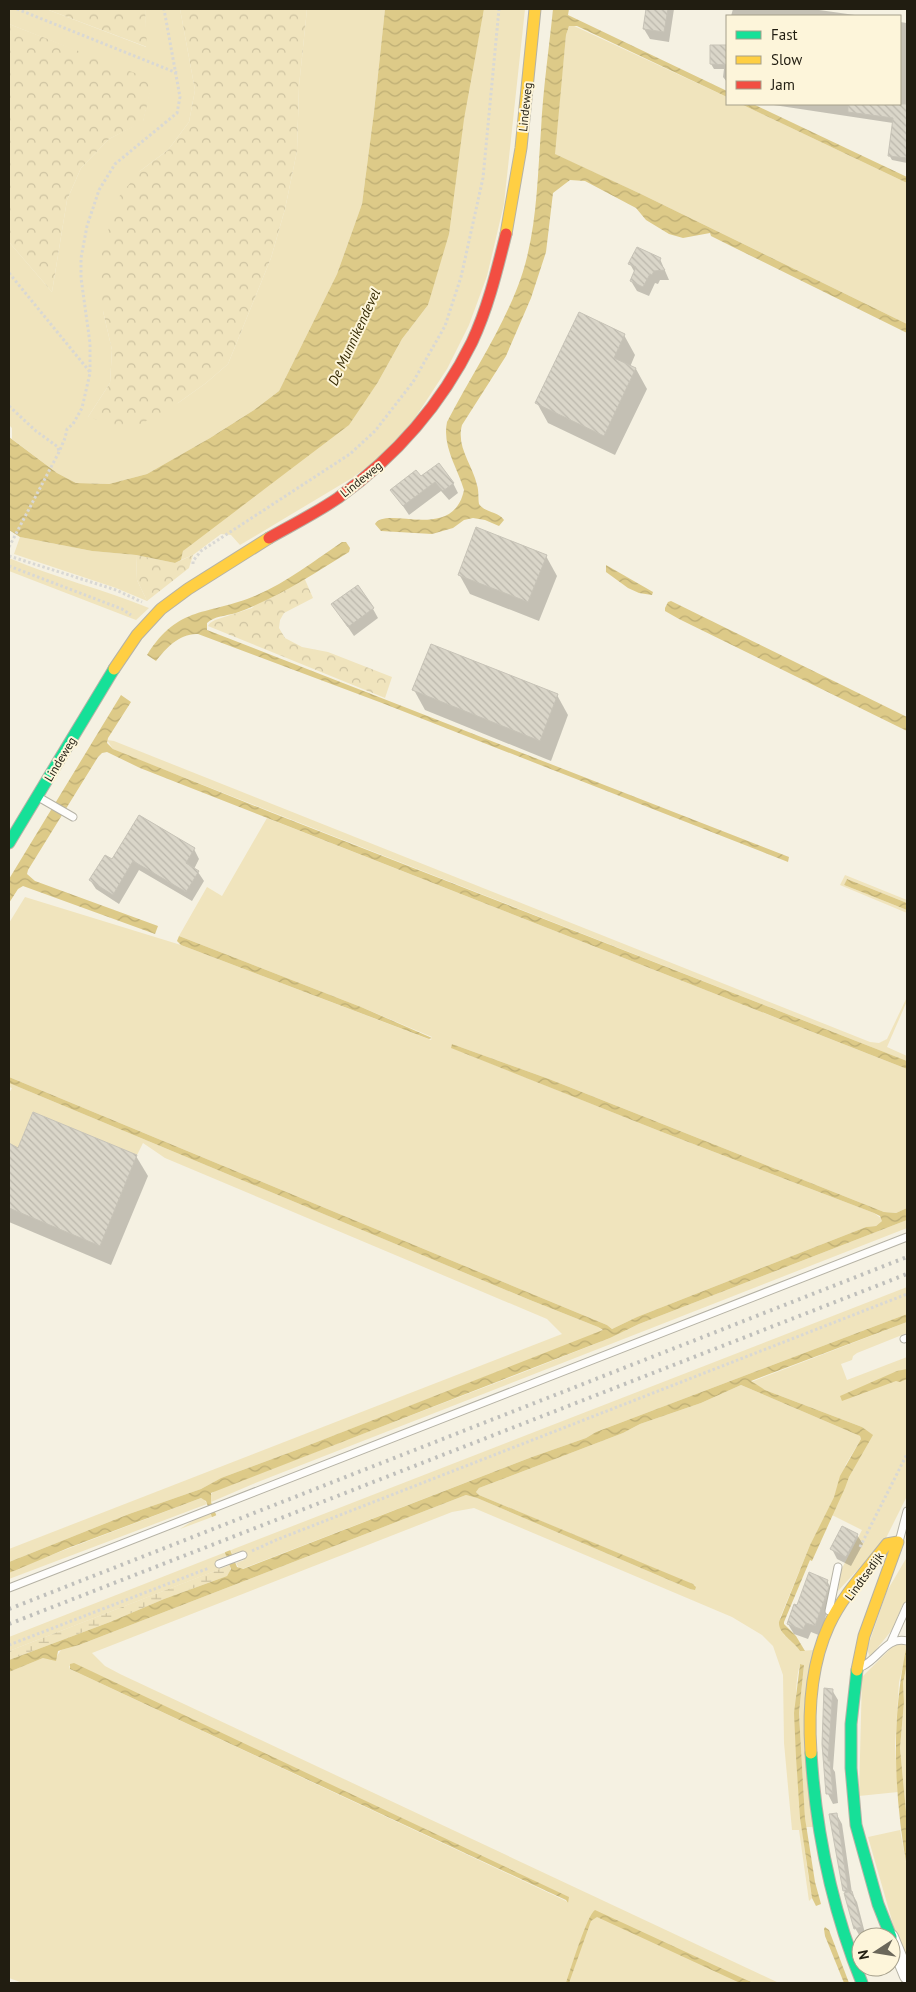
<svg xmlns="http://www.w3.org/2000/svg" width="916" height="1992" font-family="'PT Sans',sans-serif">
	<defs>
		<pattern id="forest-crowns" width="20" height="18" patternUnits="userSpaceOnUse" patternTransform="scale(1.25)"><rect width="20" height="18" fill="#f0e4bd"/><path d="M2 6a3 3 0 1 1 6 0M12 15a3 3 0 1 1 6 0" fill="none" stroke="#cec3a1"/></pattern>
		<pattern id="wetland-marsh" width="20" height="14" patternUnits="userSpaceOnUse" patternTransform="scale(1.25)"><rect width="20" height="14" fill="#f0e4bd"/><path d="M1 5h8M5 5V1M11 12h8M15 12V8" fill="none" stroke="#cec3a1"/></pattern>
		<pattern id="water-waves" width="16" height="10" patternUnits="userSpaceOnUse" patternTransform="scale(1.25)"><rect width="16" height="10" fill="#ddca88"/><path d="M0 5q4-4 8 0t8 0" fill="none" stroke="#bdad74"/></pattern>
		<pattern id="building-back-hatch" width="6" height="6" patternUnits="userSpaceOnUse" patternTransform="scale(1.25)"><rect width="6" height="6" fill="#dad6c9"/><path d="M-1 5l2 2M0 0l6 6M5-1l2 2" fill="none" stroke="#bbb7ac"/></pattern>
	</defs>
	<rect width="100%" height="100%" fill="#f5f1e2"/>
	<g fill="#f0e4bd" fill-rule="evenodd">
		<path d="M9,9H46L146,47L145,9H180L195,90L189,122L168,150L140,171L103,311L112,350L110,383L88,417L178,403L206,383L228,364L271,258L285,209L297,151L299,86L307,9H385L374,112L362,204L337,274L279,391L254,410L210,438L147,474L109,484L76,483L57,473L12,439V428L9,425V242L52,292L67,200L81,168L109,139L143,121L152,81L9,24Z"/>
		<path d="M484,9H525L504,204L487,276L469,325L447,369L413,421L380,457L352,478L240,545L231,535L221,534L193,555L181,560L183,551L378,382L402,339L428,305Z"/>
		<path d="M572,25L727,97V104H741L907,183V324L641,194L554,154L566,35L569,26Z"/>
		<path d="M20,537L92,551L136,555L137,580L147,601L116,588L14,554Z"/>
		<path d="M9,558C55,578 103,589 149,608L136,620L9,571Z"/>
		<path d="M107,740L114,741L870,1042L879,1043L887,1039L907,997V1001L887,1047L907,1056V1061L142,761L113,749Z"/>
		<path d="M267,818L907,1069V1208L896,1213L884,1212L549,1079L452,1044V1048L662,1132L874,1213L882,1219V1221L876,1226L866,1227L637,1317L612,1329L607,1325L9,1077V923L25,897L181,945L431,1040L432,1037L361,1007L179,936L207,887L222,896Z"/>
		<path d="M845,875L907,900V903L847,879L844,885L907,910V913L840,885Z"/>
		<path d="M9,1083L530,1300L598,1327L603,1331L299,1449L221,1478L201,1489L129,1514L9,1562V1549L562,1334L547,1319L165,1158L143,1143L137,1155L33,1112L15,1156L9,1152L11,1144L9,1143V1093L12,1088L9,1087Z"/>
		<path d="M907,1220V1228L253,1484L211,1502V1494L216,1490L519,1374L610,1338L639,1324Z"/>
		<path d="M907,1287V1314L596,1432L586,1438L532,1457L242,1569L239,1568L236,1563L244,1560L241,1551L232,1554L231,1550Z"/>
		<path d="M907,1322V1333L857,1353L853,1356L852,1360L841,1364L847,1380L907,1357V1496L885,1540L838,1591L840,1572L862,1530L832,1515L849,1477L870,1437L862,1427L765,1390L751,1382Z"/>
		<path d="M741,1385L860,1436L861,1439L846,1464L834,1497L810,1545L780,1618L784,1635L792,1640L800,1651L814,1650V1827H806L805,1818L799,1713L804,1665L800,1664C795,1682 796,1702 796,1721C796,1781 802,1839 812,1898L809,1901L799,1830H792L784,1743L783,1675L773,1646L762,1635L732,1617L474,1508L452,1512L92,1653L105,1666L120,1674L779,1983H23L9,1978V1672L43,1658L57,1656L61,1650L79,1645L466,1495L477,1498L690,1589L696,1586L479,1495L476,1492L479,1488L623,1433L640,1424L701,1403ZM69,1666L568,1897V1903L566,1901L70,1669Z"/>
		<path d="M201,1498L204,1499L207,1504L9,1579V1573L33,1562Z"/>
		<path d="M210,1513L212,1517L180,1529L200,1516Z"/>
		<path d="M226,1552L227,1556L217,1560L220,1569L9,1651V1637Z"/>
		<path d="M907,1557V1606L903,1604L892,1630L870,1657L867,1649L887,1591Z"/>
		<path d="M902,1643L907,1644V1650L899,1682L895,1746L898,1792L859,1796L862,1677L892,1647Z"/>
		<path d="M907,1664V1822L900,1748L904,1702L903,1683Z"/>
		<path d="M900,1830L907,1868V1962L897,1938L868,1837Z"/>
	</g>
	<g fill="url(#forest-crowns)">
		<path d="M46,9H145L147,47Z"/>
		<path d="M180,9H307L299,86L297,151L285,209L271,258L228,364L206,383L178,403L141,424L114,425L88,417L110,383L112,350L103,311L100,260L117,199L140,171L168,150L189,122L195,90Z"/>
		<path d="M9,24L153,80L143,122L109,139L81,168L67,200L52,292L9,242Z"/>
		<path d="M136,555L175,563L193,555L189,568L147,601L137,580Z"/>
		<path d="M303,575L313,598L284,613L280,620L279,628L285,638L302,647L328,652L392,677L385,698L208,626L210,623L215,620L252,608L264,596Z"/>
	</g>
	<path fill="url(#wetland-marsh)" d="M230,1565V1571L227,1576L164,1599L110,1622L9,1660V1651Z"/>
	<g fill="url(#water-waves)">
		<path d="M385,9H484L464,119L449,234L428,305L402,339L378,382L349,425L183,551L181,560L175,563L136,555L92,551L20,537L9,530V437L57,473L76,483L109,484L147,474L210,438L254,410L279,391L337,274L362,204L374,112Z"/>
		<path d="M553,9H569L568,15L727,91V97L577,26H569L566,35L555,154L641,194L907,324V333L733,247L711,236L710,233L683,238L669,234L646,220L636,208L585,181L570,180L553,193L546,252L531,298L506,356L462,425C456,447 472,464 477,485C479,491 478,498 479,504C485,513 498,511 504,520L499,526L485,520L473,518L464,520L453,528L432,534L381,531L375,524C386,505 453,543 464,490C457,467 442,446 447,422C470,378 498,336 516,291C537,240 537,184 541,130C543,89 549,49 553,9Z"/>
		<path d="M741,104H753L907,177V183Z"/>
		<path d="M342,542H346L350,548L349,552C312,575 277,598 236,613C226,616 214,616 207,623V630L789,857L788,862L382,703L198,634C180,633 166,648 156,661L147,655C179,604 208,616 257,595C287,582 314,561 342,542Z"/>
		<path d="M606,565L653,592L652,595L639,593L628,588L606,572Z"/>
		<path d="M671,601L907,717V731L679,619L665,611V608L668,602Z"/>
		<path d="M121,695L131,702L108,738L107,743L113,749L270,812L874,1048L907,1061V1069L140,768L107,752L102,753L98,757L28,870L27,874L35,881L158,926L155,934L23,886L18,889L9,903V879Z"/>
		<path d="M847,879L907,903V910L844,885Z"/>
		<path d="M179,936L361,1007L432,1038L429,1039L181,945L177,941Z"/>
		<path d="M452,1044L549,1079L884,1212L896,1213L907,1208V1220L639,1324L610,1338L211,1493V1502L237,1567L243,1569L532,1457L586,1438L596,1432L907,1314V1322L751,1381L765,1390L862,1427L873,1435L849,1477L845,1488L812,1561L810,1560L784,1622V1624L796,1636L805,1651H800C794,1641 778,1634 779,1622L810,1545L834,1497L840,1476L861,1439L860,1436L741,1385L701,1403L640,1424L623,1433L479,1488L476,1492L479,1495L693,1584L696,1587L695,1590L690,1589L477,1498L466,1495L79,1645L61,1650L58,1651L56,1661L43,1658L9,1672V1660L110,1622L164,1599L227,1576L231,1569L206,1501L201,1498L68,1548L9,1573V1562L129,1514L201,1489L221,1478L299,1449L603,1330L598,1327L530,1300L9,1083V1077L607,1325L612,1329L637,1317L866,1227L876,1226L882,1221L880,1216L874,1213L662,1132L451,1048Z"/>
		<path d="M907,1369V1379L900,1382L896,1381L842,1401L840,1396L897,1371Z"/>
		<path d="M906,1649L907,1664L903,1683L904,1702L900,1748L907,1822V1868C894,1795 891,1722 906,1649Z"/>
		<path d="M74,1663L569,1897L568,1903L566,1900L70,1669V1664Z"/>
		<path d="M800,1664L804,1665L799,1713L805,1818L815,1882L821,1904L816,1906L812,1898L800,1818L796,1757L794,1713Z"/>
		<path d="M595,1910L753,1983H740L597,1917L591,1921L569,1983H566C570,1971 587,1915 595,1910Z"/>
		<path d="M825,1927L829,1930L849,1983H844L825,1936L824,1929Z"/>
	</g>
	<path fill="#f5f1e2" d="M219,1514L233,1549L223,1553L210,1518Z"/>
	<g fill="#0003">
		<path d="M647,9H674L669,42L650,39L644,29Z"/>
		<path d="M733,9H812L862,16H731Z"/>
		<path d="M900,22L907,23V163L892,160L889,155L893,123L767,104H900Z"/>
		<path d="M727,45V82L723,77L724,69H714L711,64L712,46Z"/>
		<path d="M660,259L669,280H660L658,284L655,283L649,296L637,291L631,281L635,273L630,264Z"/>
		<path d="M624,335L635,355L630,367L636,369L647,389L615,455L548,423L537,403Z"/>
		<path d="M421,478L453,483L458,493L449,500L441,491L409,515L392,490Z"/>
		<path d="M546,556L557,576L539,621L470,594L459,574Z"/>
		<path d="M373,609L378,618L354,636L339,614Z"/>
		<path d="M414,690L557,695L568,715L551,761L425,710Z"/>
		<path d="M194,849L199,859L194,869L198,872L204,881L192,901L139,870L119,904L96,889L90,880L113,861Z"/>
		<path d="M34,1114L136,1156L148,1176L111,1265L9,1222V1174Z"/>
		<path d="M857,1535L863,1544L851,1566L837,1559L832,1549Z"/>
		<path d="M827,1581L832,1590L821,1636L811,1632L808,1639L794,1634L788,1624L798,1607Z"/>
		<path d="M832,1690L838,1700L833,1769L835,1772L838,1803L833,1804L828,1794L823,1743Z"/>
		<path d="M837,1815L842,1824L852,1893L857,1902L866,1937L861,1938L855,1928L844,1890Z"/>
	</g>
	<g fill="url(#building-back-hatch)" stroke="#c7c3b7">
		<path d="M646,9H668L664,32L643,29Z"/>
		<path d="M710,45H727V65L710,64Z"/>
		<path d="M848,104H907V158L888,156L893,118L848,112Z"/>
		<path d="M637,247L661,258L659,262L665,270L654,271L652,275L650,274L643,287L630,281L636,267L628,264Z"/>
		<path d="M579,312L625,334L614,358L636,368L604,436L535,403Z"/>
		<path d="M439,463L454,483L443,491L435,482L403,506L390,490L416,470L421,476Z"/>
		<path d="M476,527L547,555L528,602L458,575Z"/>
		<path d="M358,585L374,608L348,627L331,604Z"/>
		<path d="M431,644L558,694L540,741L412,690Z"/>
		<path d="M139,815L195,848L186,863L199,871L186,892L133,861L113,895L89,880L105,855L112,859Z"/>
		<path d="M33,1112L137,1155L100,1246L9,1208V1143L18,1148Z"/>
		<path d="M842,1526L858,1534L846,1557L830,1549Z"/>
		<path d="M809,1572L828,1580L826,1585L829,1587L815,1626L806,1623L803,1630L787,1624L794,1604L797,1605Z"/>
		<path d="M824,1688L833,1689L828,1761H830L833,1794H826L822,1744Z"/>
		<path d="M837,1813L848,1890L843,1891L829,1814Z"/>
		<path d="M852,1891L862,1927L854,1929L844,1893Z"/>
	</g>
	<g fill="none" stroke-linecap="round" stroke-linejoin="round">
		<defs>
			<g id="lane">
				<path d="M40,798L73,817"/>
				<path d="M904,1339L907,1338"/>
				<path d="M899,1542L907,1511"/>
				<path d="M219,1564L243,1555"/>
				<path d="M9,1588L907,1237"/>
				<path d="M829,1611L838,1567"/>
				<path d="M891,1642L907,1606"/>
				<path d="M863,1666C879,1658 887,1636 907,1641"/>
			</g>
			<path id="street" d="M891,1937L907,1976"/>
			<g id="fast">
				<path d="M9,843L114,669"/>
				<path d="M857,1670L851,1724V1768L856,1825L878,1904L891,1937"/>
				<path d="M811,1753C816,1833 832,1909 862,1983"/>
			</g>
			<g id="slow">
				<path d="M506,234L521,148L535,9"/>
				<path d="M114,669L137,635L161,609L188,589L269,538"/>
				<path d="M811,1753C808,1710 811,1664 829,1625C843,1595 867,1570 887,1544L898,1542L864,1636L857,1670"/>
			</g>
			<path id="jam" d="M269,538C292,525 316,513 338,498C395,457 441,405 472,342C488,308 497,270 506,234"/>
		</defs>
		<use href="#lane" stroke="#b5b2a5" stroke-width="9"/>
		<use href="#street" stroke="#b5b2a5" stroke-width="16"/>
		<use href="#fast" stroke="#b5b2a5" stroke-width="13"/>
		<use href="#slow" stroke="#b5b2a5" stroke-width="13"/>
		<use href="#jam" stroke="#b5b2a5" stroke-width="13"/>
		<g stroke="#d9d8d4" stroke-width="3" stroke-dasharray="2.5 2.5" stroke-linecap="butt">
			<path d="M17,9L177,73"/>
			<path d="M9,273L90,372"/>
			<path d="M9,406L36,431L58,447L59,452"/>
			<path d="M9,547L59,452L65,438L67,429L73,424L82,408L90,373V343L81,278V258L87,226L99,190L115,164L177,113L180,97L164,9"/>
			<path d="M9,556L116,590L142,602"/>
			<path d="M193,564V561L201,551L350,454L375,431L413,382L445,326L461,277L483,178L499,9"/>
			<path d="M9,566L122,609L131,615"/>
			<path d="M860,1547L907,1454"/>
			<path d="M252,1551L276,1540L907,1294"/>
			<path d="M9,1645L209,1568"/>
		</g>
		<use href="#lane" stroke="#fefdfb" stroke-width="7"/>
		<use href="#street" stroke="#fefdfb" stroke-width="14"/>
		<use href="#fast" stroke="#16e098" stroke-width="11"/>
		<use href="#slow" stroke="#ffcf43" stroke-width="11"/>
		<use href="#jam" stroke="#f24e42" stroke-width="11"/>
		<g stroke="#bfbfbb" stroke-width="4" stroke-dasharray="2.5 5" stroke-linecap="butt">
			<path d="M9,1609L907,1257"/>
			<path d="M9,1624L907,1274"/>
		</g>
	</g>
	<g text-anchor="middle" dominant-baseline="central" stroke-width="4" stroke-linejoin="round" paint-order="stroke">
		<g font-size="12" fill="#211d11" stroke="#fdf5da">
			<text transform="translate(525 107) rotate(-84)">Lindeweg</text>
			<text transform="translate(361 479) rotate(-39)">Lindeweg</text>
			<text transform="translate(60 759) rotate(-59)">Lindeweg</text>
			<text transform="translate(864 1576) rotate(-54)">Lindtsedijk</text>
		</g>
		<g font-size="14" font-style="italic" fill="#332801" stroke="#fdf5da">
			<text transform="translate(354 337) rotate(-65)">De Munnikendevel</text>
		</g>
	</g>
	<rect width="916" height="1992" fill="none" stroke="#211d11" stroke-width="20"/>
	<rect x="726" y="15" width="175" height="90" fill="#fdf5da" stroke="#a59f8a"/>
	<rect x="736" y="31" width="25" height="8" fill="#16e098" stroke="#a59f8a"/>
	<text x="771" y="40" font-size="15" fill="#211d11">Fast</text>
	<rect x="736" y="56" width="25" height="8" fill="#ffcf43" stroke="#a59f8a"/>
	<text x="771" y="65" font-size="15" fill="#211d11">Slow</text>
	<rect x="736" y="81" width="25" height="8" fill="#f24e42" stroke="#a59f8a"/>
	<text x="771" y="90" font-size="15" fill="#211d11">Jam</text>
	<g transform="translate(876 1952) rotate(258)"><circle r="24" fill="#fdf5da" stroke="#a59f8a"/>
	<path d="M0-4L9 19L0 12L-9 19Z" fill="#6b675a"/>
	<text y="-8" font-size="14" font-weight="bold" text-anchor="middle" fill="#211d11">N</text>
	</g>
</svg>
